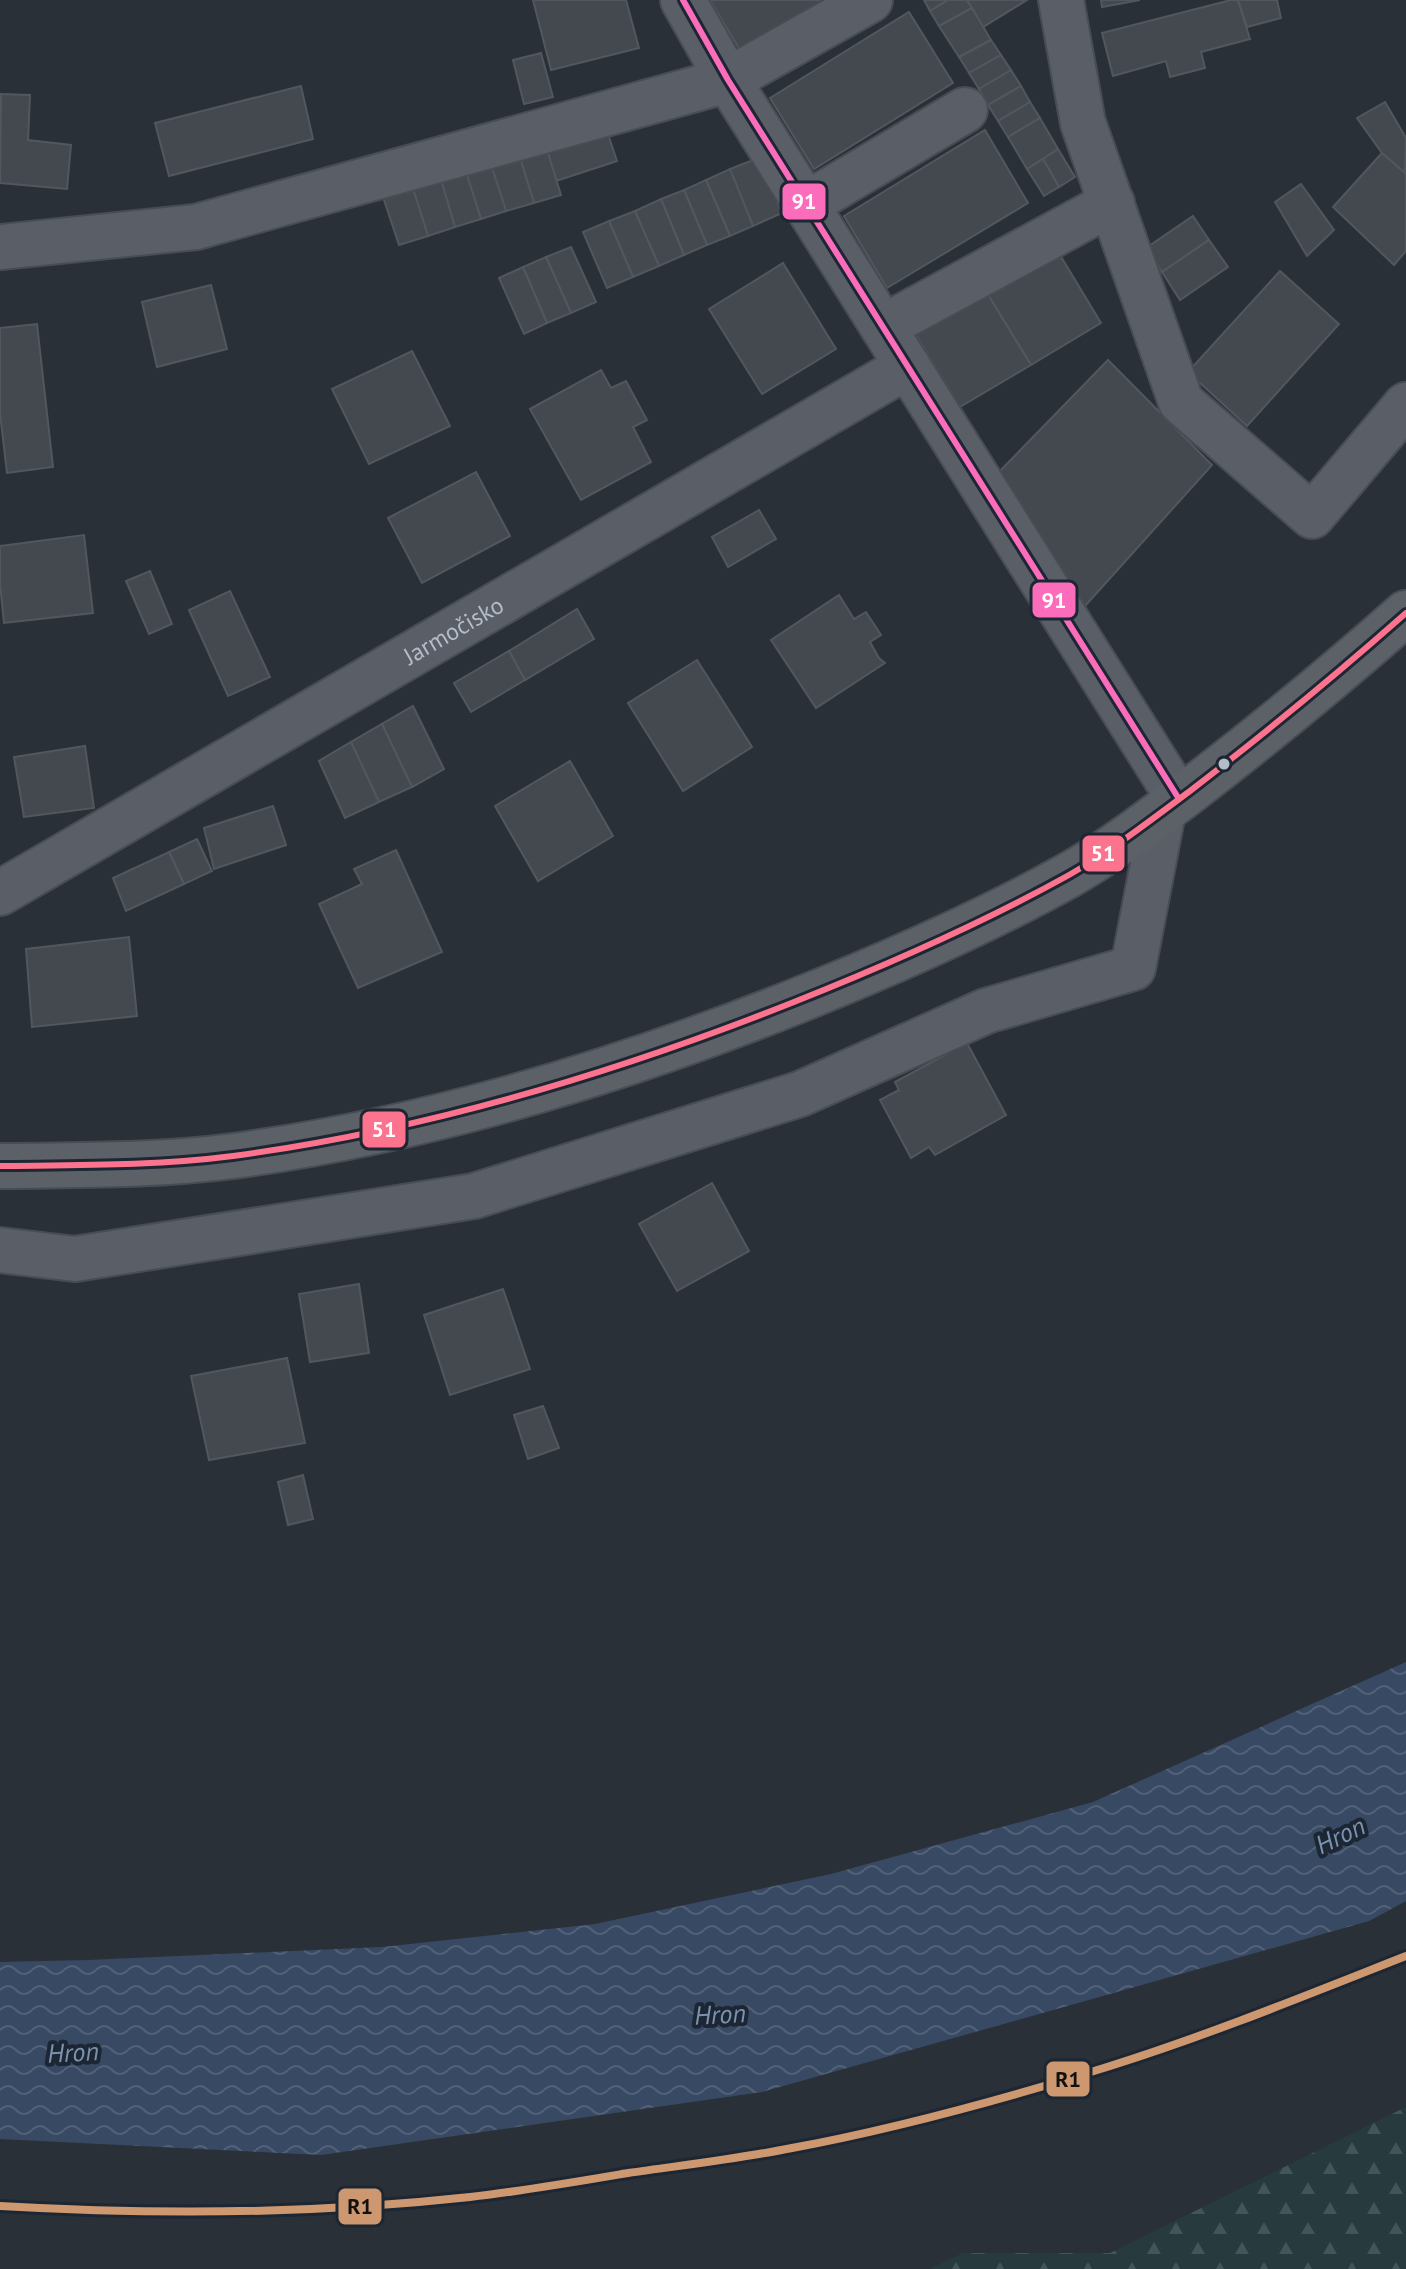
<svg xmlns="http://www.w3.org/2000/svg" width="1406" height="2269" font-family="'PT Sans',sans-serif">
	<defs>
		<pattern id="forest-firs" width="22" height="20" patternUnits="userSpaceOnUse" patternTransform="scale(2)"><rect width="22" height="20" fill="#273a3e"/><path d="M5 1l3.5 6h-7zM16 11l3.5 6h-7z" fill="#445559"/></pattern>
		<pattern id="water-waves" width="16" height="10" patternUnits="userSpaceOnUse" patternTransform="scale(2)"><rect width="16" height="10" fill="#384963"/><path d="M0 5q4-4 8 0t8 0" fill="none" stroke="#526178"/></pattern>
	</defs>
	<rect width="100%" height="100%" fill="#2a3038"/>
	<path fill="url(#forest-firs)" d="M1406,2107V2269H930L963,2253H1110Z"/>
	<path fill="url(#water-waves)" d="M1406,1662V1901L1369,1921L762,2092L321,2155L0,2139V1962L89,1960L382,1947L595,1924L831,1874L1093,1802Z"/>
	<g fill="#444950" stroke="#52575f" stroke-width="2">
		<path d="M533,0H626L639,48L551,70Z"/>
		<path d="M710,0H823L740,50Z"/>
		<path d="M924,0H948L930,11Z"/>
		<path d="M948,0H967L972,8L939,26L930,11Z"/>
		<path d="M967,0H1027L983,27Z"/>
		<path d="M1101,0H1140L1102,7Z"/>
		<path d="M1231,0H1238L1250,39L1201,52L1205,68L1170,77L1166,61L1113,76L1102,33Z"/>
		<path d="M1238,0H1277L1281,18L1247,27Z"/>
		<path d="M972,8L991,40L959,57L939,26Z"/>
		<path d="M909,12L953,83L814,169L770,98Z"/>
		<path d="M991,40L1001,55L969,73L959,57Z"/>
		<path d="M541,53L553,97L524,104L513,60Z"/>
		<path d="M1001,55L1011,70L979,89L969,73Z"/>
		<path d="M1011,70L1021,86L988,105L979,89Z"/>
		<path d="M301,86L313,139L169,176L155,123Z"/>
		<path d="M1021,86L1030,102L998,121L988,105Z"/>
		<path d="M1,94L30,95L28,140L71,145L67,189L0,183Z"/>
		<path d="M1030,102L1040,118L1008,137L998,121Z"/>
		<path d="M1385,102L1406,138L1405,173L1382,153L1357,118Z"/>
		<path d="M1040,118L1058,149L1027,169L1008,137Z"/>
		<path d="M606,128L617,161L556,181L546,146Z"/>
		<path d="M985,130L1028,203L887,288L844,216Z"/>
		<path d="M544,140L561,195L534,203L517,148Z"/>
		<path d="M517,148L534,203L506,211L489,158Z"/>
		<path d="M1058,149L1075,177L1059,187L1043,159Z"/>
		<path d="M1382,153L1406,174V251L1394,265L1333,207Z"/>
		<path d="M489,158L506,211L481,219L464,166Z"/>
		<path d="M758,158L782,213L753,226L730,169Z"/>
		<path d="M1043,159L1059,187L1044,196L1027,169Z"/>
		<path d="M464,166L481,219L455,227L439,173Z"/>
		<path d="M730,169L753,226L730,236L706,180Z"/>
		<path d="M439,173L455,227L428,236L411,182Z"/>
		<path d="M706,180L730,236L707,245L684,190Z"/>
		<path d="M411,182L428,236L399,245L381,191Z"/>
		<path d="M1301,184L1334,230L1307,256L1275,202Z"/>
		<path d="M684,190L707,245L684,255L661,199Z"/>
		<path d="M661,199L684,255L659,266L635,211Z"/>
		<path d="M635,211L659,266L633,277L609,221Z"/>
		<path d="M1193,216L1209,240L1162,272L1146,248Z"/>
		<path d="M609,221L633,277L607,288L583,232Z"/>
		<path d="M1209,240L1228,267L1180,300L1162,272Z"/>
		<path d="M571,247L596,302L571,313L546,257Z"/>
		<path d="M1057,250L1101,323L1031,365L987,293Z"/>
		<path d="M546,257L571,313L547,323L523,267Z"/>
		<path d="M783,263L836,349L762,394L709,309Z"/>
		<path d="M523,267L547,323L524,334L499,278Z"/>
		<path d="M1280,271L1339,324L1247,426L1188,372Z"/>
		<path d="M211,285L227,349L157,367L142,302Z"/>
		<path d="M987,293L1031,365L960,407L916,335Z"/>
		<path d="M37,324L53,467L7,473L0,413V328Z"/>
		<path d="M412,351L450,426L369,464L332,389Z"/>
		<path d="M1108,360L1212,465L1085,606L1000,471Z"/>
		<path d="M601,370L611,388L626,381L647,420L633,427L651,462L581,500L530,409Z"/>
		<path d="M476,472L510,536L422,583L388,518Z"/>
		<path d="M759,510L776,539L728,567L712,537Z"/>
		<path d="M84,535L93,613L4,623L0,584V546Z"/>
		<path d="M150,571L172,624L149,634L126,581Z"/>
		<path d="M230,591L270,677L228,696L189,610Z"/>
		<path d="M839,595L854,619L866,612L881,635L870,642L879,658L885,663L816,708L771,640Z"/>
		<path d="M577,609L594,639L525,680L509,651Z"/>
		<path d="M509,651L525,680L471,712L454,683Z"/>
		<path d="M697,660L752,747L683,791L628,703Z"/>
		<path d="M413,706L444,769L412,787L382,724Z"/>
		<path d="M382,724L412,787L379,802L351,742Z"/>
		<path d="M351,742L379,802L345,818L319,761Z"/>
		<path d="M85,746L94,808L24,817L14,757Z"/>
		<path d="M570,761L613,836L538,881L495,806Z"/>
		<path d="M273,806L286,845L214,869L204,828Z"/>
		<path d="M197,839L212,871L184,884L169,852Z"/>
		<path d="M396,850L442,952L358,988L319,904L362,884L354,869Z"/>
		<path d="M169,852L184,884L126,911L113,878Z"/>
		<path d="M129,937L137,1016L32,1027L26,949Z"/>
		<path d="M967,1043L1006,1115L935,1155L929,1147L911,1158L880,1100L899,1090L895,1082Z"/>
		<path d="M712,1183L749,1251L677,1291L639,1224Z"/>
		<path d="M359,1284L369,1353L310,1362L299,1294Z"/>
		<path d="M503,1289L530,1369L450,1395L424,1315Z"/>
		<path d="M287,1358L305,1443L209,1460L191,1376Z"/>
		<path d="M543,1406L559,1448L528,1459L514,1415Z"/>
		<path d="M303,1475L313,1519L288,1525L278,1482Z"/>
	</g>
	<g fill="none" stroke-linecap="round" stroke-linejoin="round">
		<defs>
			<g id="minor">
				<path d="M683,0L728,80L1179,799"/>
				<path d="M1061,0L1083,123L1181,402L1312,516L1406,405"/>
				<path d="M807,204L965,110"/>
				<path d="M0,247L196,227L728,80L870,0"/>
				<path d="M883,327L1112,203"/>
				<path id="s1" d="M0,893L908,366"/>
				<path d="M0,1250L75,1259L474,1196L800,1094L986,1011L1133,968L1163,812"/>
			</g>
			<path id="primary" d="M0,1166C77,1165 156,1166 233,1156C426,1130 613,1074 794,1002C887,965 981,924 1069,875C1111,851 1151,820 1190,791C1264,734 1336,675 1406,613"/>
		</defs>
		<use href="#minor" stroke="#484c53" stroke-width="48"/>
		<use href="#primary" stroke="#484c55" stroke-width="48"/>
		<use href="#minor" stroke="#5a5e66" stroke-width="44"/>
		<use href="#primary" stroke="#5c6168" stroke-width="44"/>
		<defs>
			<path id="bus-1" d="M683,0L728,80L1179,799"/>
			<path id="bus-2" d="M0,1166C77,1165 156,1166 233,1156C426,1130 613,1074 794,1002C887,965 981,924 1069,875C1111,851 1151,820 1190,791C1264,734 1336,675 1406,613"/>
		</defs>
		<use href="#bus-1" stroke="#1d2633" stroke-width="12"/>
		<use href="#bus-2" stroke="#1d2633" stroke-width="12"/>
		<use href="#bus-1" stroke="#fb6dba" stroke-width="6"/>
		<use href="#bus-2" stroke="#fc738d" stroke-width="6"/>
		<defs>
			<path id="rail-1" d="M0,2206C156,2215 315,2214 470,2197C523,2191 575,2182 628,2173C683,2165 738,2159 792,2148C899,2128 1004,2099 1107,2067C1209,2035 1307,1995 1406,1956"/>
		</defs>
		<use href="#rail-1" stroke="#1d2633" stroke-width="14"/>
		<use href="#rail-1" stroke="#cd976f" stroke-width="8"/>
	</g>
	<circle fill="#b4bcc9" stroke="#1d2633" stroke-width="3" cx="1224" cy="764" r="7"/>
	<g text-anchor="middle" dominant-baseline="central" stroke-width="8" stroke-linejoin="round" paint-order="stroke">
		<g font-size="24" fill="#b4bcc9" stroke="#1d2633">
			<text stroke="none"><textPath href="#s1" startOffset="524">Jarmočisko</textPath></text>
		</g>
		<g font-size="26" font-style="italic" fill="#7c92b1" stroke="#1d2633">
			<text transform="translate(1340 1835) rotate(-26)">Hron</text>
			<text transform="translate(720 2014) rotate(-3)">Hron</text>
			<text transform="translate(73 2052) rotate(-3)">Hron</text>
		</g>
	</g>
	<g stroke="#1d2633" stroke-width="3">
		<rect x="781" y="182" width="46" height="39" rx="8" fill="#fb6dba"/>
		<rect x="1031" y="581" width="46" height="38" rx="8" fill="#fb6dba"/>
		<rect x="1081" y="834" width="45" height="39" rx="8" fill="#fc738d"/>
		<rect x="361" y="1110" width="46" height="39" rx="8" fill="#fc738d"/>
		<rect x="1045" y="2060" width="46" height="38" rx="8" fill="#cd976f"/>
		<rect x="337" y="2187" width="46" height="39" rx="8" fill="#cd976f"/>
	</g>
	<g font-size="22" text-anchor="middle" font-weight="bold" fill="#fff">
		<text x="804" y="209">91</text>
		<text x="1054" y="608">91</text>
		<text x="1103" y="861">51</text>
		<text x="384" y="1137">51</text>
	</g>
	<g font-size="22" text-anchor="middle" font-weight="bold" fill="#111">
		<text x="1068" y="2087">R1</text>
		<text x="360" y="2214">R1</text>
	</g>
</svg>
